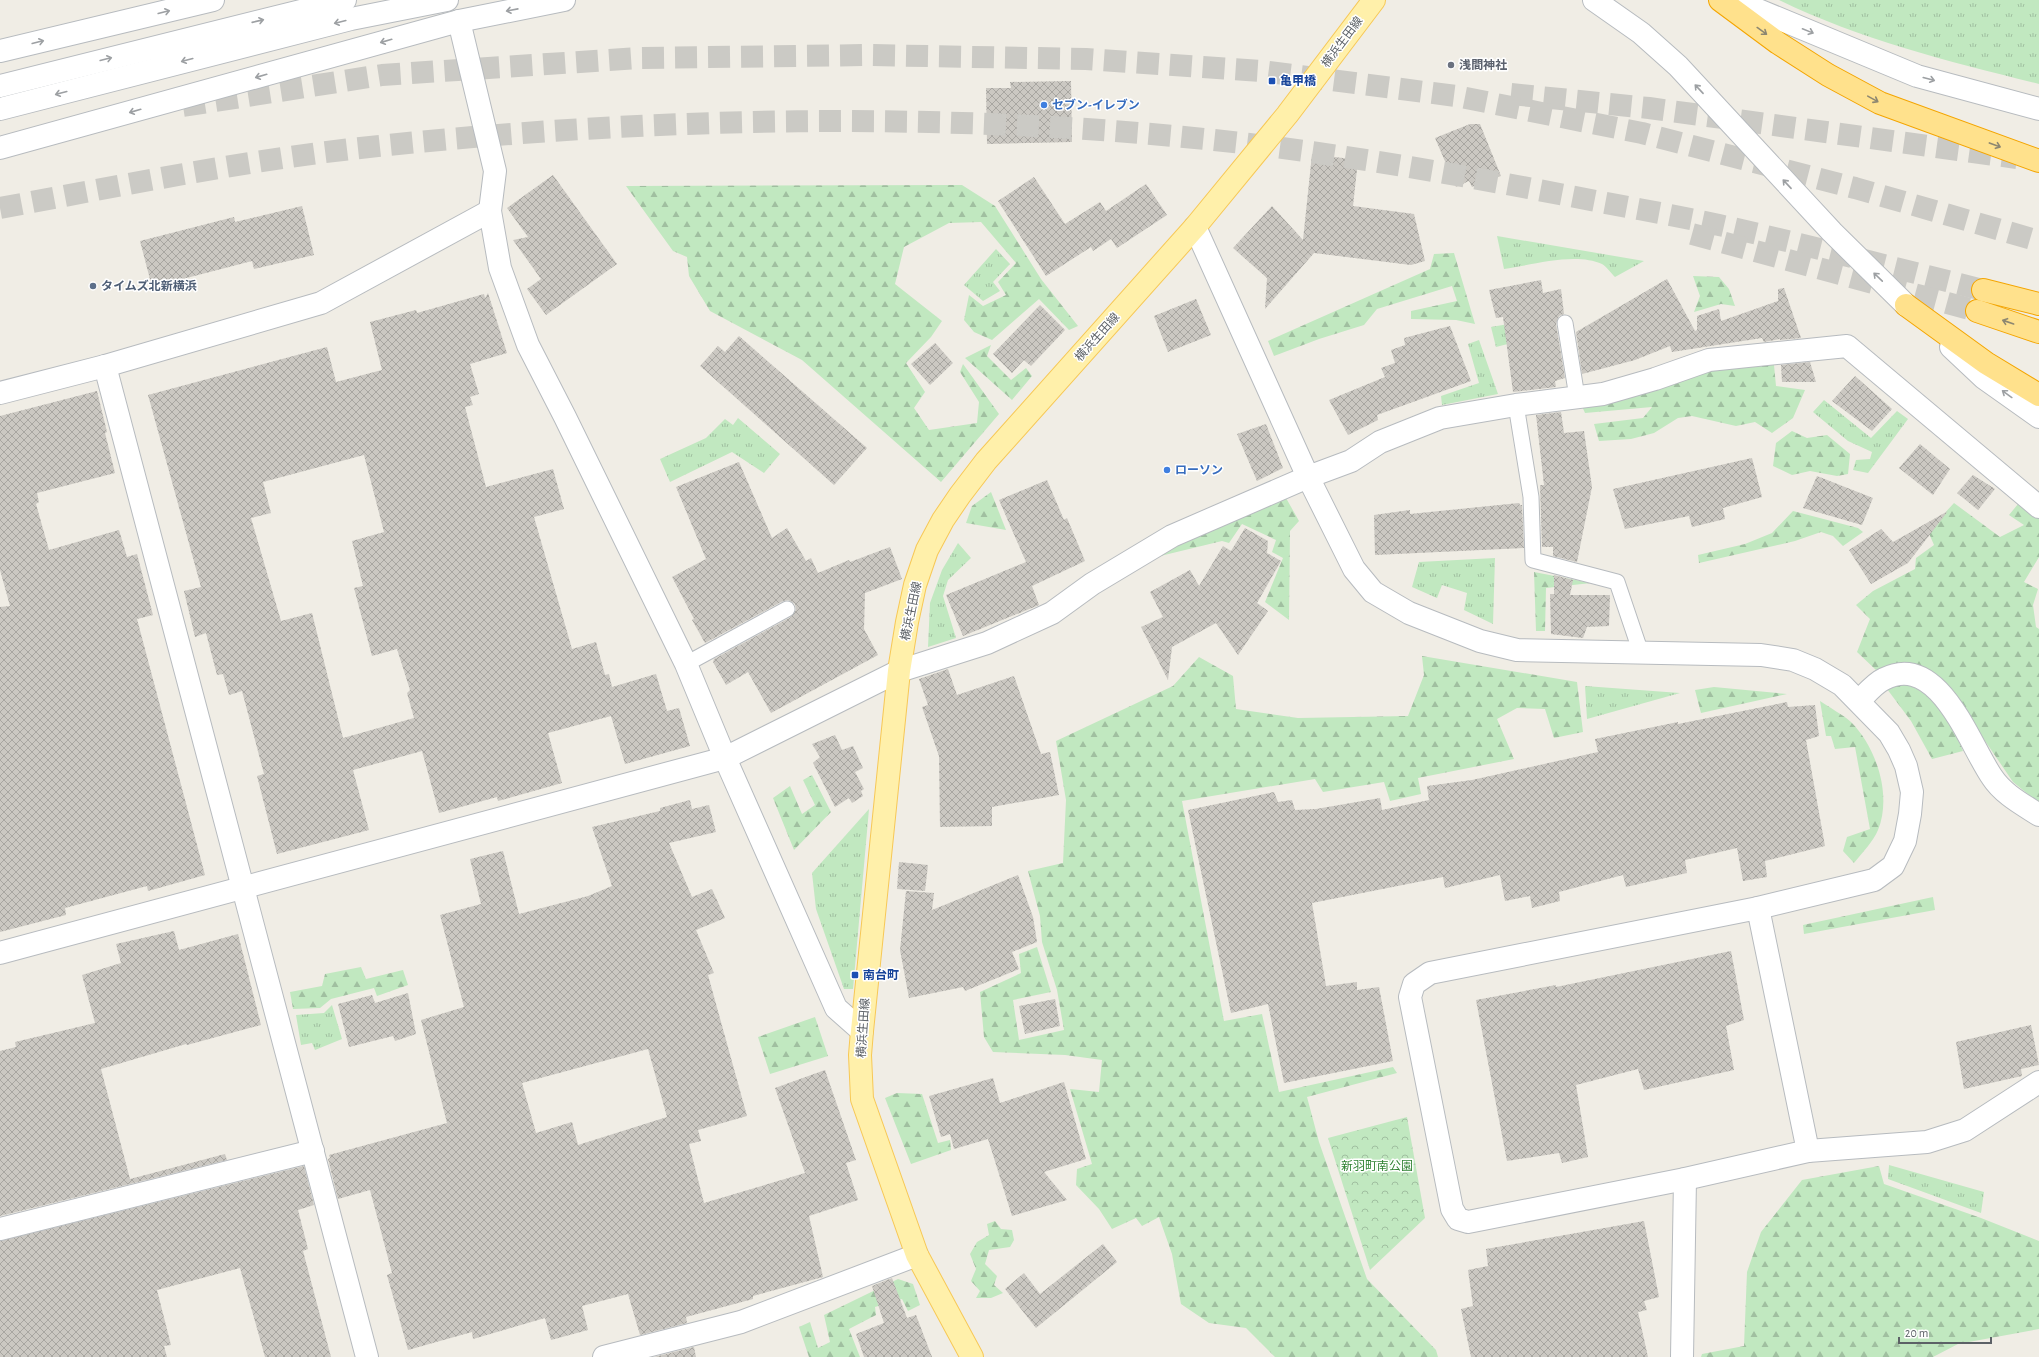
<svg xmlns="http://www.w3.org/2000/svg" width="2039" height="1357" font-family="'Alegreya Sans','Noto Sans JP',sans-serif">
	<defs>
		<pattern id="grass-tufts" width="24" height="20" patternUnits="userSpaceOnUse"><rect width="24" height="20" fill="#c1e8c0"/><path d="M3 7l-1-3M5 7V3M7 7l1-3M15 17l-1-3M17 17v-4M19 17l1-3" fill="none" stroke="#a0bfa0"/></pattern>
		<pattern id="forest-firs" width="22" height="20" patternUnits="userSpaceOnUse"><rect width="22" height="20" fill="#c1e8c0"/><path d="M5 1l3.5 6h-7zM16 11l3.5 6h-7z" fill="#a0bfa0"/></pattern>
		<pattern id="park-crowns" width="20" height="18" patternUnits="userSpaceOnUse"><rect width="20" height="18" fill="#c1e8c0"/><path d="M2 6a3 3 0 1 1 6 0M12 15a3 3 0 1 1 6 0" fill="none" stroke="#a0bfa0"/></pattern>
		<pattern id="building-cross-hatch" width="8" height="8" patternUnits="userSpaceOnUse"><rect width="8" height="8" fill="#cbc8c2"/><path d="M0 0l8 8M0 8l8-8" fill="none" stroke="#a8a6a1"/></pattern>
	</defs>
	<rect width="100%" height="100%" fill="#f0ede5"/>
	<g fill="url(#grass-tufts)">
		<path d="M1779,0H2039V84C1951,62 1861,40 1779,0Z"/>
		<path d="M1497,236L1644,261L1615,277C1611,273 1607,267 1602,264C1575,252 1533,265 1504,269Z"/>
		<path d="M996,249L1010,264L993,282L1000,291L983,301L964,285Z"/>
		<path d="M1543,318L1538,336L1496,347L1491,327Z"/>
		<path d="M1479,340L1498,394L1442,405L1441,396L1479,383L1468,344Z"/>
		<path d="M1824,400L1871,438L1897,411L1908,419L1868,473L1853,470L1856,460L1870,459L1872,452L1848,441L1813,412Z"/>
		<path d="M738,418L780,454L764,473L732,452L670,482L660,459L706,438L725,419L733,425Z"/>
		<path d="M958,543L971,558L948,580L943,596L956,638L928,647L930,603L942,570Z"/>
		<path d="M1495,558L1493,624L1464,610L1467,593L1442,585L1437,598L1412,587L1419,562Z"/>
		<path d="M1585,686L1680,693L1587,719Z"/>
		<path d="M869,809L853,989H844L816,909L812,873Z"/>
		<path d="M332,1005L342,1039L315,1050L312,1043L301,1045L296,1015L324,1013Z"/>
		<path d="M1889,1165L1984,1192L1981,1213L1888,1179Z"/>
	</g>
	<g fill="url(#forest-firs)">
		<path d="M962,185L995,206L1041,279L1078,326L1069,330L1039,299L992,340L974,332L964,320L969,295L983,306L1006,295L998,282L1016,263L981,222L949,223L904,247L895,284L942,321L931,337L906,363L925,392L914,408L929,430L977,423L979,402L960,372L963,364L999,414L941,482L802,360L710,311L689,276L687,257L673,251L626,186Z"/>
		<path d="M1454,253L1475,324L1456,320L1411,319V311L1457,301L1452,286L1377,309L1364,325L1319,339L1274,356L1268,341L1430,269L1434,254Z"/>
		<path d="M1693,276L1719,277L1729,289L1735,306L1721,304L1694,312L1700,296Z"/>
		<path d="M991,345L987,356L1011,380L1026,368L1032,376L1012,400L965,358Z"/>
		<path d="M1774,365L1776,386L1805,390L1793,418L1772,433L1755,422L1736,426L1692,416L1678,418L1654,433L1631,439L1599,441L1594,424L1643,418L1652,407L1585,413L1581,404L1718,368Z"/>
		<path d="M1792,431L1807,438L1827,435L1850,454L1848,474L1837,476L1810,471L1792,475L1773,466L1776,443Z"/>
		<path d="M991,492L1006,530L966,523L972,506Z"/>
		<path d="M1286,498L1299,521L1290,531L1289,620L1265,602L1283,558L1272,552L1276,540L1242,524L1229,543L1222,541L1148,559Z"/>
		<path d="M1954,503L2000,537L2024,525L2009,515L2018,504L2039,516V557L2024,582L2038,589L2033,605L2036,627L2039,629V803L2013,782L1949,688L1908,662L1876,670L1857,652L1870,619L1856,605L1873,591L1915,569L1916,558L1934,545L1928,531Z"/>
		<path d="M1793,511L1858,528L1863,532L1843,546L1833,536L1821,532L1795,541L1699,563L1698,555L1745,544L1772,533Z"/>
		<path d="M1534,572L1591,583L1546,588L1545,631H1536Z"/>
		<path d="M1422,656L1577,682L1583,732L1554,738L1545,709L1517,708L1497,719L1514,759L1418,778L1421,794L1390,801L1384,782L1323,792L1315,779L1182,801L1224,1021L1262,1014L1279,1092L1393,1067L1397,1073L1307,1097L1319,1142L1367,1279L1436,1350L1438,1357H1275L1246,1328L1209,1323L1181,1304L1172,1254L1159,1217L1142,1226L1136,1218L1112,1229L1099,1209L1076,1185L1077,1169L1092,1164L1070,1089L1099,1092L1102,1060L1065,1055L993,1052L984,1037L980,992L1021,973L1019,954L1037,947L1051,992L1013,1000L1019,1040L1064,1030L1057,990L1042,942L1040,916L1028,871L1063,863L1066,800L1056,741L1173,686L1199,657L1233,676L1236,709L1298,718L1408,716L1424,675Z"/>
		<path d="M1905,684C1940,696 1950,719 1963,751L1932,759L1911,721L1887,689Z"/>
		<path d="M1714,687L1787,694L1701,713L1695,690Z"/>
		<path d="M1820,701C1830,708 1842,714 1851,722C1877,748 1892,796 1878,830C1873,842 1862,853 1854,863L1843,851L1847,837L1870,829L1855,747L1835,749L1831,736H1826Z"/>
		<path d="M812,775L831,812L794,850L773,798L790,786L802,814L815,805L803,780Z"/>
		<path d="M1933,897L1935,910L1804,934L1803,925Z"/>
		<path d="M361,967L366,979L403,970L408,985L377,996L374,988L331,999L320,1008L293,1009L290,992L322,986L325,974Z"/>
		<path d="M815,1017L828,1056L770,1074L758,1037Z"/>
		<path d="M897,1093L922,1094L938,1143L950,1140L951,1150L911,1164L885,1098Z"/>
		<path d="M1879,1166L1884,1184L1981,1218L2039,1241V1329L1958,1344L1933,1357H1701L1702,1354L1744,1346L1747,1272L1761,1232L1802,1180Z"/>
		<path d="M995,1221L1001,1229L1012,1230L1014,1240L1010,1247L989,1250L985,1264L997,1276L994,1285L1003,1293L991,1298H976L980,1291L971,1281L976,1269L970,1254L977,1242L989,1235L987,1224Z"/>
		<path d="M898,1279L913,1284L920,1305L908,1311L902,1299L875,1307L876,1315L849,1329L860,1357H809L799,1327L810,1322L818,1348L830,1342L824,1315Z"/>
	</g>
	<path fill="url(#park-crowns)" d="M1407,1117L1425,1218L1370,1270L1328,1138Z"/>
	<g fill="url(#building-cross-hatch)" fill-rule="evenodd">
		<path d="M1071,81L1072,142L987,144L986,88H1011L1010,82Z"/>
		<path d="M1470,124H1480L1501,176L1472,187L1469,181L1456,187L1435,138Z"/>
		<path d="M1312,154L1358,160L1353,206L1414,214L1425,261L1411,265L1314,253L1265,309L1267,278L1233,248L1272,206L1303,240Z"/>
		<path d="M553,175L617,264L546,315L527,289L541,279L513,240L528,237L507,208Z"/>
		<path d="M1034,177L1065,224L1100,202L1106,211L1146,184L1167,215L1117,248L1111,239L1093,251L1091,247L1046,276L998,201Z"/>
		<path d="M302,206L314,255L254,269L252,261L152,287L140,241L234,217L235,222Z"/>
		<path d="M1667,279L1695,331L1697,330V316L1719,309L1721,321L1778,301V289L1784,288L1801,338L1780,340V339L1764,342L1762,338L1672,352L1670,346L1635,360L1582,374L1576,332Z"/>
		<path d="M1541,280L1543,293L1561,289L1564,314L1559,316L1556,324L1565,378L1555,381L1556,387L1513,392L1503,317L1496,318L1489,290Z"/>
		<path d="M488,293L507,353L470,364L479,394L470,397L473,405L465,407L486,487L553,469L564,509L534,517L572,649L596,642L605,675L609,674L612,687L656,674L667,711L679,708L690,746L625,764L611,716L548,733L562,783L498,801L497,797L439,813L422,751L353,770L369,830L277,854L257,776L264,774L242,691L229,695L223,674L217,675L206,633L195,637L184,591L201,587L148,395L327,347L336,382L382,370L370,322L416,310L417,313L484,294L485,298ZM364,455L384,532L352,541L363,586L354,588L372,656L397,649L410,690L407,693L414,718L343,738L312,613L281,621L251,518L271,513L263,482Z"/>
		<path d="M1196,299L1211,335L1168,352L1154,316Z"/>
		<path d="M1040,305L1065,330L1031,366L1024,360L1012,373L993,354Z"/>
		<path d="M1450,326L1471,381L1377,415L1378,420L1348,435L1329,400L1385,377L1381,368L1395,363L1391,350L1405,345L1404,338Z"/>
		<path d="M739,336L867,448L834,485L700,366L718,346L725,352Z"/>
		<path d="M935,343L953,363L930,385L911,364Z"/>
		<path d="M1810,362L1816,382H1782L1781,365Z"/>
		<path d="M1855,376L1892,409L1872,431L1832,401Z"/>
		<path d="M97,391L107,432L105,433L115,473L37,493L39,502L36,504L49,550L119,530L127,557L137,554L153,615L137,619L205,875L148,891L147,886L65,908L66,915L0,932V607L10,606L0,570V416Z"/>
		<path d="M1561,412L1564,433L1584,431L1592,487L1577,562L1553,556V547H1542L1540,485H1544L1536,415Z"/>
		<path d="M1266,424L1283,468L1257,481L1237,434Z"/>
		<path d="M1920,444L1950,469L1933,495L1899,468Z"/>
		<path d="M1752,458L1762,497L1723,508L1725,519L1692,527L1689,516L1625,529L1613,489Z"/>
		<path d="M739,462L772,538L787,528L806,561L811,558L818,573L849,560L850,562L890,547L902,579L865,593L864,629L878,655L771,713L748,672L726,685L713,662L714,659L791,617L796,610L795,604L788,600L783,601L705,643L692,620L694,619L672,577L706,559L676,487Z"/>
		<path d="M1973,475L1995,489L1978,510L1957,493Z"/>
		<path d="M1817,476L1873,498L1862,525L1803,508Z"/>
		<path d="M1047,480L1064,520L1067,518L1085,561L1032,586L1039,605L963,636L946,595L1026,562L999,500Z"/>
		<path d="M1519,503L1520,505H1522L1524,548L1375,555L1374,515L1410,510V514Z"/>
		<path d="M1948,511L1908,563L1871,584L1849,550L1881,529L1893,542Z"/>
		<path d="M1245,528L1268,541L1267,553L1281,561L1257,603L1268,611L1238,655L1216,623L1172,647L1168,680L1141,627L1163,617L1150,592L1190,570L1199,586L1223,546L1231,551Z"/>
		<path d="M1554,575L1573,580L1570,595H1610L1609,626L1587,627L1583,638L1551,634L1550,594H1554Z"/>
		<path d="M948,669L957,695L1014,676L1041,754L1050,752L1059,795L992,807V826L940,827L939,756L922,707L928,705L919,679Z"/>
		<path d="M1787,702L1788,707L1815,705L1819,736L1806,740L1825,846L1765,861L1767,877L1743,881L1737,848L1685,860L1687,873L1626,887L1623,875L1559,892L1560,901L1532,908L1530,896L1505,901L1500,875L1445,888L1443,877L1312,903L1326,986L1357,982V990L1379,987L1393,1061L1284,1083L1268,1004L1231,1013L1188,810L1274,792L1278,802L1292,800L1295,810L1316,809L1380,798L1382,810L1429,800L1427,786L1472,780L1598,752L1595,739L1678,722V724Z"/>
		<path d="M835,735L842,750L853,746L863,768L855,772L864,789L861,791L863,796L852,803L849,798L835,807L813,763L820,757L812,744Z"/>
		<path d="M690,800L692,809L709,805L716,832L669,843L692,897L712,889L725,918L696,930L714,973L708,975L747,1116L698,1130L701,1141L689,1144L704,1203L805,1173L775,1088L825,1070L856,1160L846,1163L858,1200L809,1216L823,1277L753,1296V1299L686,1317L687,1323L640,1335L628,1294L582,1306L588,1330L551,1340L545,1318L473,1339L472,1332L408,1350L387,1275L392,1273L370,1190L338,1199L328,1159L330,1158L329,1155L447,1123L421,1020L464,1007L440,915L481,904L470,859L503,851L519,914L588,896L612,886L592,827L660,811V808ZM648,1049L667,1117L578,1145L572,1122L536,1133L522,1083Z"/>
		<path d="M899,862L928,865L925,891L897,889Z"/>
		<path d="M1018,875L1033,917L1037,942L1012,952L1019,969L965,991L963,987L909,998L900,950L906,891L934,893L932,910Z"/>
		<path d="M174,931L179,950L238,934L261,1025L187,1045L186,1044L101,1069L130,1179L225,1154L227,1160L0,1216V1051L16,1047L15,1042L95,1023L82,975L121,963L116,944Z"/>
		<path d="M1731,951L1744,1020L1726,1026L1734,1070L1644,1090L1638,1069L1576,1085L1588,1157L1562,1163L1559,1153L1507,1161L1476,1000L1556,985V987Z"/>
		<path d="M408,993L416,1034L395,1041L393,1036L349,1047L338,1004L372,995L375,1003Z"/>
		<path d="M1055,999L1060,1026L1025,1034L1019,1006Z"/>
		<path d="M2031,1025L2039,1065L2021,1069L2022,1076L1964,1089L1956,1042Z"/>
		<path d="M993,1078L1000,1103L1064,1082L1086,1159L1044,1172L1067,1200L1012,1216L988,1139L954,1149L950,1134L941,1137L929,1096Z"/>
		<path d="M304,1166L314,1205L298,1210L308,1249L303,1251L331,1357H265L240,1268L157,1290L171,1345L164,1346L167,1357H0V1241Z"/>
		<path d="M1644,1221L1659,1297L1644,1301L1647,1310L1638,1312L1648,1357H1471L1461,1309L1473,1306L1468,1270L1488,1266L1486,1249Z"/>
		<path d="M1103,1244L1117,1262L1036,1328L1005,1289L1024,1273L1040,1294Z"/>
		<path d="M892,1278L907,1318L916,1315L932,1357H864L856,1334L884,1323L872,1286Z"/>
		<path d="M694,1347L696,1357H654Z"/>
	</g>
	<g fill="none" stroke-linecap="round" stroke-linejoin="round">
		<g stroke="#cbcac5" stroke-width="22" stroke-dasharray="22 11" stroke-linecap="butt">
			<path d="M1511,94L1649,108L2017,158"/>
			<path d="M183,106L382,75L639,58L870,55L1086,59L1261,71L1456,96L1642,133L1855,188L2039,241"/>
			<path d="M0,208C129,184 257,158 388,145C670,116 960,111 1242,143C1352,156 1461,175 1570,196C1620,206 1669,214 1719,225C1807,245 1895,268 1983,290"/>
			<path d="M1692,234L1977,311"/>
		</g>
		<defs>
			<g id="service">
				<path d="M1565,323L1577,397"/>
				<path d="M1516,405L1531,497L1533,560L1617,582L1641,653"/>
				<path d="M686,664L787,609"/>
			</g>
			<g id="minor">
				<path d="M1734,0L1917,76L2039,109"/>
				<path d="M459,21L495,171L490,211L500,268L528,345L565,417L686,664L725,758L836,1008L862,1031"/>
				<path d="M1195,227L1308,477L1354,569L1373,592L1409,613L1480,641L1517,650L1761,655L1793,660L1815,669L1842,685L1889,733L1899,750L1906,766L1912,792L1910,814L1905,841L1893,866L1874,880L1758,908"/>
				<path d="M1951,347L1984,378L2039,417"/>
				<path d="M105,366L367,1357"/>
				<path d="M0,393L105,366L321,303L490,211"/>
				<path d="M1859,701C1866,694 1875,683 1884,679C1939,651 1969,744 1992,777C2003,794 2022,804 2039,815"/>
				<path d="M0,953L725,758L899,671L987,643L1052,613L1092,584L1172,536L1308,477L1351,461L1380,442L1440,418L1516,405L1603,394L1655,379L1709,360L1847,346L2039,507"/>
				<path d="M1808,1151L1927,1142L1965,1130L2039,1082"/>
				<path d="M0,1229L313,1151"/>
				<path d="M604,1357L741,1322L917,1255"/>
				<path d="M1682,1357L1685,1179"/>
			</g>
			<g id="tertiary">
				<path d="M1594,0L1641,33L1678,66L1832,232L1906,305"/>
				<path d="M0,51L213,0"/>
				<path d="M0,86L345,0"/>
				<path d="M0,109L351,19L447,0"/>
				<path d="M0,148L459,21L564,0"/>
				<path d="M1758,908L1808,1151L1685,1179L1468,1222L1458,1219L1452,1209L1410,997L1414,984L1430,973Z"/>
			</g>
			<path id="primary" d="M972,1357L917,1255L862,1099L860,1055L862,1031L899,671L907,622L915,585L927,550L943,520L960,495L986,461L1195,227L1287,115L1374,0"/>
			<g id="motorway">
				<path d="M1720,0L1778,43L1828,75L1880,103L2039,161"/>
				<path d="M1983,290L2039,304"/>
				<path d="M1906,305L1986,363L2039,395"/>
				<path d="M1977,311L2039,332"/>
			</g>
		</defs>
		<use href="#service" stroke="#b7bbbf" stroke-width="17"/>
		<use href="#minor" stroke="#b7bbbf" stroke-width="24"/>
		<use href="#tertiary" stroke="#b7bbbf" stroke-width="24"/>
		<use href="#primary" stroke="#f7c856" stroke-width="24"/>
		<use href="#motorway" stroke="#f4a500" stroke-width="24"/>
		<use href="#service" stroke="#fff" stroke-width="15"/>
		<use href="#minor" stroke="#fff" stroke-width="22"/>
		<use href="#tertiary" stroke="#fff" stroke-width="22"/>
		<use href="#primary" stroke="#fff0aa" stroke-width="22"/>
		<use href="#motorway" stroke="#ffe18c" stroke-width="22"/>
	</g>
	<defs><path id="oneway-shaft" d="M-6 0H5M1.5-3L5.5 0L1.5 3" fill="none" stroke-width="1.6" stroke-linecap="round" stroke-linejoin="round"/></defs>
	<g stroke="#9da0a3">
		<use href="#oneway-shaft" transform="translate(512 10) rotate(169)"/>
		<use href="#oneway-shaft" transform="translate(164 12) rotate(-14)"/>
		<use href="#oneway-shaft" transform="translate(258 21) rotate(-13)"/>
		<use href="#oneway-shaft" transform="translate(340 22) rotate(166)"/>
		<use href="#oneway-shaft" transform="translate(1808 31) rotate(22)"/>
		<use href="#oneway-shaft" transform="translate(386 41) rotate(164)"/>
		<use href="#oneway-shaft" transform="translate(38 42) rotate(-14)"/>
		<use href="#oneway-shaft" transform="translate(106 59) rotate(-14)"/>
		<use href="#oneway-shaft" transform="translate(187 60) rotate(165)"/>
		<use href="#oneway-shaft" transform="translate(261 76) rotate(164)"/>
		<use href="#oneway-shaft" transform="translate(1929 79) rotate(15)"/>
		<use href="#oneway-shaft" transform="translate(1699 89) rotate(-133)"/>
		<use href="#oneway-shaft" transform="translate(61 93) rotate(165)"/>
		<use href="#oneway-shaft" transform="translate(135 111) rotate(164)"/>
		<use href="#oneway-shaft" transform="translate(1787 184) rotate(-133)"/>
		<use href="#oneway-shaft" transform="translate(1878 277) rotate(-136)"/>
		<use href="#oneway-shaft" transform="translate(2007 394) rotate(-144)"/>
	</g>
	<g stroke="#8d8771">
		<use href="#oneway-shaft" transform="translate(1762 31) rotate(36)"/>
		<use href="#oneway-shaft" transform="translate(1873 99) rotate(29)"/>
		<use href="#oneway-shaft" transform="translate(1995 145) rotate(20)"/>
		<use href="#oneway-shaft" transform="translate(2008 322) rotate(-161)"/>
	</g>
	<circle fill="#6b7280" stroke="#fff" stroke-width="1.5" cx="1451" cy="65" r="4"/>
	<g fill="#1a4fb4" stroke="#fff" stroke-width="1.5">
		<rect x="1268" y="77" width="8" height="8" rx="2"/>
		<rect x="851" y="971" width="8" height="8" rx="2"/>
	</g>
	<g fill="#3f7fe0" stroke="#fff" stroke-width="1.5">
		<circle cx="1044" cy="105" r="4"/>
		<circle cx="1167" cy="470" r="4"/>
	</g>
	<circle fill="#5c6f8a" stroke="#fff" stroke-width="1.5" cx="93" cy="286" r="4"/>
	<g text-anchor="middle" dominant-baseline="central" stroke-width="3" stroke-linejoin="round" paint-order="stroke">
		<g font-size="12" fill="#5c6166" stroke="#fff">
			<text transform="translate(1342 42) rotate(-53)">横浜生田線</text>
			<text transform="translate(1097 337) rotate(-48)">横浜生田線</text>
			<text transform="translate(911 611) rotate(-78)">横浜生田線</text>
			<text transform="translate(863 1028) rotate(-86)">横浜生田線</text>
		</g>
		<g font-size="12" font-weight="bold" fill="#5b616d" stroke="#fff" text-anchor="start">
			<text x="1459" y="65">浅間神社</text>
		</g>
		<g font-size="12" font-weight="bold" fill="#164399" stroke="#fff" text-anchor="start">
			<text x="1280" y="81">亀甲橋</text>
			<text x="863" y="975">南台町</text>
		</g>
		<g font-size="12" font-weight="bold" fill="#366cbe" stroke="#fff" text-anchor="start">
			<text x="1052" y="105">セブン-イレブン</text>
			<text x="1175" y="470">ローソン</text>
		</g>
		<g font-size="12" font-weight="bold" fill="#4e5e75" stroke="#fff" text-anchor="start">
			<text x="101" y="286">タイムズ北新横浜</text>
		</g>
		<g font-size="12" fill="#308233" stroke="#fff">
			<text x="1377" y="1166">新羽町南公園</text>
		</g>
	</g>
	<path d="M1899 1337v6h92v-6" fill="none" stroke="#5c6166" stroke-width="2"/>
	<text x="1905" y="1337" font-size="12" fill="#5c6166" stroke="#ffffff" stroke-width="3" paint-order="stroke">20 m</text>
</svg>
